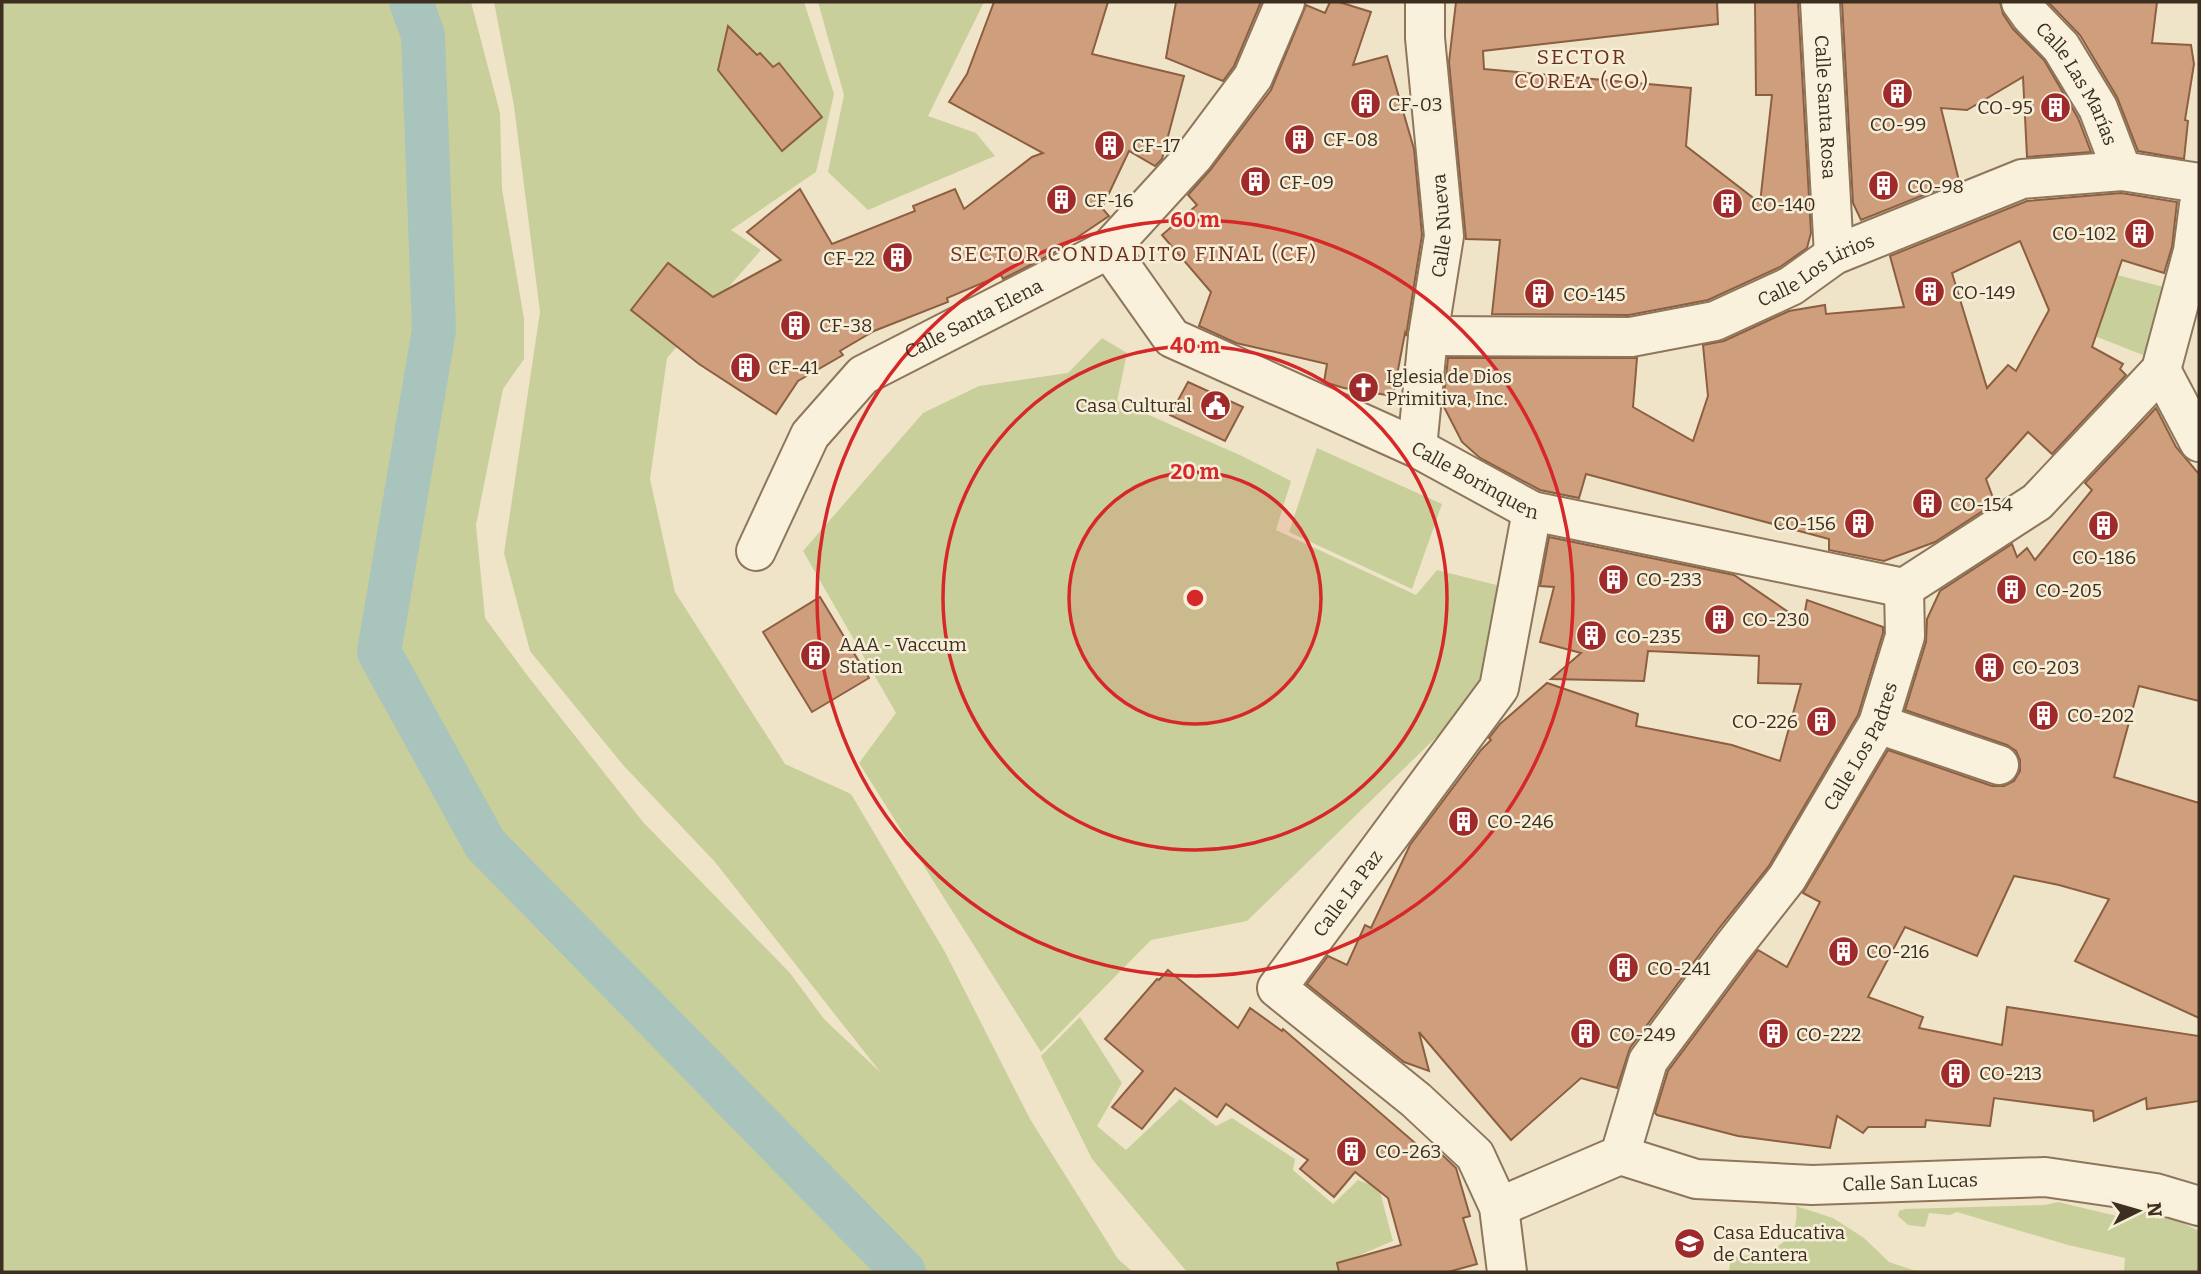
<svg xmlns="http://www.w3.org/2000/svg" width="2201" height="1274" font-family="Bitter,serif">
	<rect width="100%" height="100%" fill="#f0e4c8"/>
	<g fill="#c9cf9b">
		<path d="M2,2H471L500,113L502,189L524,319V359L503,389L476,525L485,618L527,675L643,822L790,973L824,1019L881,1073L715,862L623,765L530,651L504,553L540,312L514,106L494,2H804L834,94L816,172L731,230L761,250L667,358L650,479L675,592L785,764L851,794L945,952L1030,1119L1118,1259L1133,1272H2Z"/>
		<path d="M818,2H984L928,116L976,133L995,156L868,210L828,172L844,95Z"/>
		<path d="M2074,264L2168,288L2143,355L2049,318Z"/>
		<path d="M1102,338L1127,353L1117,401L1242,456L1291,481L1276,530L1416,595L1437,570L1512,589L1489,686L1247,921L1151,940L1041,1052L859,763L896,713L803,551L923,413L979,386L1068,373Z"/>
		<path d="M1317,448L1442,504L1412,589L1289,532Z"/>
		<path d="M1080,1017L1122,1083L1097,1126L1126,1150L1180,1099L1216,1126L1232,1118L1295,1159L1293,1170L1333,1204L1358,1180L1379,1188L1393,1241L1341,1263L1345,1272H1187L1092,1159L1041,1056Z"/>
		<path d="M2058,1202L2121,1217L2132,1206L2171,1217L2199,1231V1272H2124L2125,1258L2068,1245L1957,1212L1950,1215L1929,1213L1925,1227L1908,1225L1898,1216L1899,1211L1905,1209L2045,1205Z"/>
		<path d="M1796,1206L1833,1218L1864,1238L1889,1262L1913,1270L1936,1272H1729L1731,1257C1763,1255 1802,1247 1796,1206Z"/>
	</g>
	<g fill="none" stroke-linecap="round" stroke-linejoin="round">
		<path stroke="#a9c4bc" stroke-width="44" d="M411,2L423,35L434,330L379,652L485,844L904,1272"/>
	</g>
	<g fill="#cf9f7d" stroke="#8d5f41" stroke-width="2" fill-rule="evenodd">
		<path d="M994,2H1108L1092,54L1184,76L1162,159L1155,166L1129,151L1102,208L1109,216L1057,251L1003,279L1001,275L947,298L948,302L874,331L840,351L843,355L798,381L776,414L699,364L631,310L668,263L713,297L781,260L747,232L800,189L832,244L915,211L913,206L955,189L964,209L1032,157L1043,153L949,102L967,74Z"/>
		<path d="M1176,2H1261L1234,66L1223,81L1166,58Z"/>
		<path d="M1330,2H1339L1371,12L1353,65L1387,56L1414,149L1422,235L1406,336L1405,333L1393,396L1344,388L1324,382L1327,364L1236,343L1199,326L1211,292L1162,235L1197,205L1188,195L1211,169L1271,90L1306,5L1325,13Z"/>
		<path d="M1456,2H1717L1718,24L1483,51L1484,69L1691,88L1686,146L1760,203L1772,95H1756L1755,2H1798L1811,233L1807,248L1780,267L1708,300L1629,315L1492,314L1500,240L1466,239L1449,62Z"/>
		<path d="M1842,2H2000L2003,14L2013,29L2044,60L2078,118L2091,152L2027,157L2023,77L1967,110L1941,108L1959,181L1861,220L1853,203Z"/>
		<path d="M2048,2H2157L2152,43L2191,45L2194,64L2185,120L2188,121L2184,159L2138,151L2117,97L2080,35Z"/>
		<path d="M728,26L757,55L760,53L773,67L779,63L822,117L782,151L718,70Z"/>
		<path d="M2121,193L2177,202L2172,247L2164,273L2122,260L2092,347L2123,364L2120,369L2126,375L2052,454L2028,432L1986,479L1995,503L1935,542L1884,561L1829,550V539L1586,474L1579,498L1540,490L1480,458L1462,442L1443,405L1448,358H1637L1633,407L1693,441L1708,396L1703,345L1724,341L1789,311L1825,305L1826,314L1904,307L1890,256L2027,201ZM2020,241L2049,310L2016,371L2008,365L1987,388L1952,273Z"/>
		<path d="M1188,382L1243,407L1225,441L1170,415Z"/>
		<path d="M2156,408L2176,447L2199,474V701L2139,686L2114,777L2199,803V1018L2075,961L2109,899L2059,885L2014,876L1977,956L1905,927L1868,997L1923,1017L1919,1028L2002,1045L2007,1007L2199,1036V1101L2147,1109L2146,1098L2094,1121L2093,1111L1994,1098L1990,1126L1926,1120L1925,1127H1868L1863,1133L1837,1116L1830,1148L1738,1136L1657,1115L1655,1113L1668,1071L1758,950L1787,967L1820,902L1803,893L1888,750L1992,786H2004L2014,781L2020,771V760L2016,751L2007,745L1905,710L1926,642L1927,619L1940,591L2012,544L2017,557L2027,548L2035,560L2092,490L2085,483Z"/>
		<path d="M1549,537L1734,575L1803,622L1807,600L1883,627V633L1858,715L1769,866L1720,927L1630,1048L1617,1088L1581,1078L1511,1140L1419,1032L1429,1071L1404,1062L1307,984L1328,956L1347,965L1365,925L1371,928L1410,845L1481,750L1491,740L1489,738L1500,724L1547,683L1638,714L1636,726L1732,745L1780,761L1801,684L1758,683L1759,656L1648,651L1644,681L1551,679L1581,653L1540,642L1554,587L1540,586Z"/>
		<path d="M820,597L869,678L812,712L763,632Z"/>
		<path d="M1168,970L1238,1028L1250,1008L1282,1031L1283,1029L1422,1149L1433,1146L1456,1168L1470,1216L1463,1218L1477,1264L1448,1272H1339L1337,1263L1401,1245L1388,1198L1355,1172L1334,1197L1300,1169L1308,1160L1226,1104L1217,1117L1175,1088L1142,1129L1112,1107L1143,1071L1105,1039L1157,979L1159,980Z"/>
	</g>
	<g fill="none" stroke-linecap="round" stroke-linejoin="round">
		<defs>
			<g id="street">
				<path id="s1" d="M1820,2L1834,255"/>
				<path id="s2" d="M2021,2L2031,16L2061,47L2098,108L2122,171"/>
				<path id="s3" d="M1109,249L1172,338L1417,448L1532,511L1904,588"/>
				<path id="s4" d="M1428,336L1631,337L1715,321L1791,286L1834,255L2022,179L2122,171L2199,183"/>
				<path d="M2161,370L2199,442"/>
				<path id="s5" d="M1417,448L1428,336L1444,236L1425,38V2"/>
				<path id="s6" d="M756,551L810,435L863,375L1109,249L1194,156L1253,77L1285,2"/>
				<path d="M1904,588L2037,502L2161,370L2193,251L2199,205"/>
				<path d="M1878,724L1999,765"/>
				<path id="s7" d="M1620,1155L1696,1179L1812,1185L2045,1177L2155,1193L2199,1206"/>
				<path id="s8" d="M1499,1207L1620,1155L1648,1061L1732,948L1787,878L1878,724L1905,636L1904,588"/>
				<path id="s9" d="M1507,1272L1499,1207L1475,1155L1416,1100L1277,988L1499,688L1532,511"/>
			</g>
		</defs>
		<use href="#street" stroke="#8d765c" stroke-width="42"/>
		<use href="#street" stroke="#faf1dc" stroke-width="38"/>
	</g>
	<circle cx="1195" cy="598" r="126" fill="#d62828" fill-opacity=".12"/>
	<g fill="none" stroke="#d62828" stroke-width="3.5">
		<circle cx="1195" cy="598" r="126"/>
		<circle cx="1195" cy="598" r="252"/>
		<circle cx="1195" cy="598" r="378"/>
	</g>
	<defs>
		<symbol id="building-disc" viewBox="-11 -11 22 22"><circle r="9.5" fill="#9e2a2b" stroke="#f7eed8"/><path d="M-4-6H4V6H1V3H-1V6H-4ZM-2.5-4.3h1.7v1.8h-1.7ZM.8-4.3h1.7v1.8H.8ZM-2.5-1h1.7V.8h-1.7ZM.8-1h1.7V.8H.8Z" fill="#fff"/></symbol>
		<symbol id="church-disc" viewBox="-11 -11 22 22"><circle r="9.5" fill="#9e2a2b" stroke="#f7eed8"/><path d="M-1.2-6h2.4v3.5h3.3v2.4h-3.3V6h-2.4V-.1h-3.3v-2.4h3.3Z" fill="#fff"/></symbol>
		<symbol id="civic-disc" viewBox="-11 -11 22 22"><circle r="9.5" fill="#9e2a2b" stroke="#f7eed8"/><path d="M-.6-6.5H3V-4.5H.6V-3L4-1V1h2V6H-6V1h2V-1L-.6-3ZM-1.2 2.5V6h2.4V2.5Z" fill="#fff"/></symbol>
		<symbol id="school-disc" viewBox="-11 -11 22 22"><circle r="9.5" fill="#9e2a2b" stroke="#f7eed8"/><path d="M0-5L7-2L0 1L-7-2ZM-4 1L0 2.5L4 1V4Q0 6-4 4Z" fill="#fff"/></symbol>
	</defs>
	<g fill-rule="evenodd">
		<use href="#building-disc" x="1880" y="76" width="35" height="35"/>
		<use href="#building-disc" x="1348" y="86" width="35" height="35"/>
		<use href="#building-disc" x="2038" y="90" width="35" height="35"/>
		<use href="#building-disc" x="1282" y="122" width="35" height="35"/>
		<use href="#building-disc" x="1092" y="128" width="35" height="35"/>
		<use href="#building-disc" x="1238" y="164" width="35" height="35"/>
		<use href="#building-disc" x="1866" y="168" width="35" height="35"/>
		<use href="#building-disc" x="1044" y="182" width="35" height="35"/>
		<use href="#building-disc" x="1710" y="186" width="35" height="35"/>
		<use href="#building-disc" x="2122" y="216" width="35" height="35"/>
		<use href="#building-disc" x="880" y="240" width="35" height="35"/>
		<use href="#building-disc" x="1912" y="274" width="35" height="35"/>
		<use href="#building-disc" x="1522" y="276" width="35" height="35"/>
		<use href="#building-disc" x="778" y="308" width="35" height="35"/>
		<use href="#building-disc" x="728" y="350" width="35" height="35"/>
		<use href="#church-disc" x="1346" y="370" width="35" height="35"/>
		<use href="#civic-disc" x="1198" y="388" width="35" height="35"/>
		<use href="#building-disc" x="1910" y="486" width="35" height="35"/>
		<use href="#building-disc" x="1842" y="506" width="35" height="35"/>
		<use href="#building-disc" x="2086" y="508" width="35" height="35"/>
		<use href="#building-disc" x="1596" y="562" width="35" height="35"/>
		<use href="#building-disc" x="1994" y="572" width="35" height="35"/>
		<use href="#building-disc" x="1702" y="602" width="35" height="35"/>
		<use href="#building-disc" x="1574" y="618" width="35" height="35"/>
		<use href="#building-disc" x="798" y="638" width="35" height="35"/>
		<use href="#building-disc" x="1972" y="650" width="35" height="35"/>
		<use href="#building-disc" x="2026" y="698" width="35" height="35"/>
		<use href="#building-disc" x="1804" y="704" width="35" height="35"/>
		<use href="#building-disc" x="1446" y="804" width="35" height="35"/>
		<use href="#building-disc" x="1826" y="934" width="35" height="35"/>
		<use href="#building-disc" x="1606" y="950" width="35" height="35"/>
		<use href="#building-disc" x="1568" y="1016" width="35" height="35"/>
		<use href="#building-disc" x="1756" y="1016" width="35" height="35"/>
		<use href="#building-disc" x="1938" y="1056" width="35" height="35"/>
		<use href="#building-disc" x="1334" y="1134" width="35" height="35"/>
		<use href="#school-disc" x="1672" y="1226" width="35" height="35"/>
	</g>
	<g text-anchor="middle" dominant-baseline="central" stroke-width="5" stroke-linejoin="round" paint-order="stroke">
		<g font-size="19" fill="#3d2e20" stroke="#f7eed8">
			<text stroke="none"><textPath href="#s2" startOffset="100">Calle Las Marías</textPath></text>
			<text stroke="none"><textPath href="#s1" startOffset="105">Calle Santa Rosa</textPath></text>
			<text stroke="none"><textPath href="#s5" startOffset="224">Calle Nueva</textPath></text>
			<text stroke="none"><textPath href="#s4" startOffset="402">Calle Los Lirios</textPath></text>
			<text stroke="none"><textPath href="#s6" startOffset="332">Calle Santa Elena</textPath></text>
			<text stroke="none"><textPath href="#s3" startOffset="444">Calle Borinquen</textPath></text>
			<text stroke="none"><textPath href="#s8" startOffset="611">Calle Los Padres</textPath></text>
			<text stroke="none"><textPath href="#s9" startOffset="500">Calle La Paz</textPath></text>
			<text stroke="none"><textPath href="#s7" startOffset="294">Calle San Lucas</textPath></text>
		</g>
		<g font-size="19" fill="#3d2e20" stroke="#f7eed8" text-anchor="start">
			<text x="1388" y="104">CF-03</text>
			<text x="2033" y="107" text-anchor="end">CO-95</text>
			<text x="1898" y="124" text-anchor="middle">CO-99</text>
			<text x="1323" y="139">CF-08</text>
			<text x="1132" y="145">CF-17</text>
			<text x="1279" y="182">CF-09</text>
			<text x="1907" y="186">CO-98</text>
			<text x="1084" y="200">CF-16</text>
			<text x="1751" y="204">CO-140</text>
			<text x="2116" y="233" text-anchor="end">CO-102</text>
			<text x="875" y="258" text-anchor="end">CF-22</text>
			<text x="1952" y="292">CO-149</text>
			<text x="1563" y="294">CO-145</text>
			<text x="819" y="325">CF-38</text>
			<text x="768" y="367">CF-41</text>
			<text x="1386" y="376">Iglesia de Dios<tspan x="1386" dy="22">Primitiva, Inc.</tspan></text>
			<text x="1192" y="405" text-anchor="end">Casa Cultural</text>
			<text x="1950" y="504">CO-154</text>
			<text x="1836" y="523" text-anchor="end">CO-156</text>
			<text x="2104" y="557" text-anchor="middle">CO-186</text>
			<text x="1636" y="579">CO-233</text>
			<text x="2035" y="590">CO-205</text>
			<text x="1742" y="619">CO-230</text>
			<text x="1615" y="636">CO-235</text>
			<text x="839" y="644">AAA - Vaccum<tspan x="839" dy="22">Station</tspan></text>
			<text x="2012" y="667">CO-203</text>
			<text x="2067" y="715">CO-202</text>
			<text x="1798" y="721" text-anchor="end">CO-226</text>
			<text x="1487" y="821">CO-246</text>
			<text x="1866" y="951">CO-216</text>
			<text x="1647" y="968">CO-241</text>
			<text x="1609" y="1034">CO-249</text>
			<text x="1796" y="1034">CO-222</text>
			<text x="1979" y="1073">CO-213</text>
			<text x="1375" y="1151">CO-263</text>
			<text x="1713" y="1232">Casa Educativa<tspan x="1713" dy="22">de Cantera</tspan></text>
		</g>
		<g font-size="21" letter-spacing="2" fill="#6b2e1e" stroke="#f7eed8">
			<text x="1582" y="57">SECTOR<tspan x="1582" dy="24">COREA (CO)</tspan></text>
			<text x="1134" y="254">SECTOR CONDADITO FINAL (CF)</text>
		</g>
	</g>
	<circle cx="1195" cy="598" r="10" fill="#d62828" stroke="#f7eed8" stroke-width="3.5"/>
	<g font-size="21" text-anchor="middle" font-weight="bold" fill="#d62828" stroke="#f7eed8" stroke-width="5" stroke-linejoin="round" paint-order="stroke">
		<text x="1195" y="227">60 m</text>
		<text x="1195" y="353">40 m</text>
		<text x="1195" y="479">20 m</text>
	</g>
	<rect width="2201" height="1274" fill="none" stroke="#3d2e20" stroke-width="7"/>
	<g transform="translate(2138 1211) rotate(85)" stroke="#f7eed8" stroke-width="5" paint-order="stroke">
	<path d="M0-5L12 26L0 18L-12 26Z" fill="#3d2e20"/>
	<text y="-10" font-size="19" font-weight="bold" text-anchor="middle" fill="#3d2e20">N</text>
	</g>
</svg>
